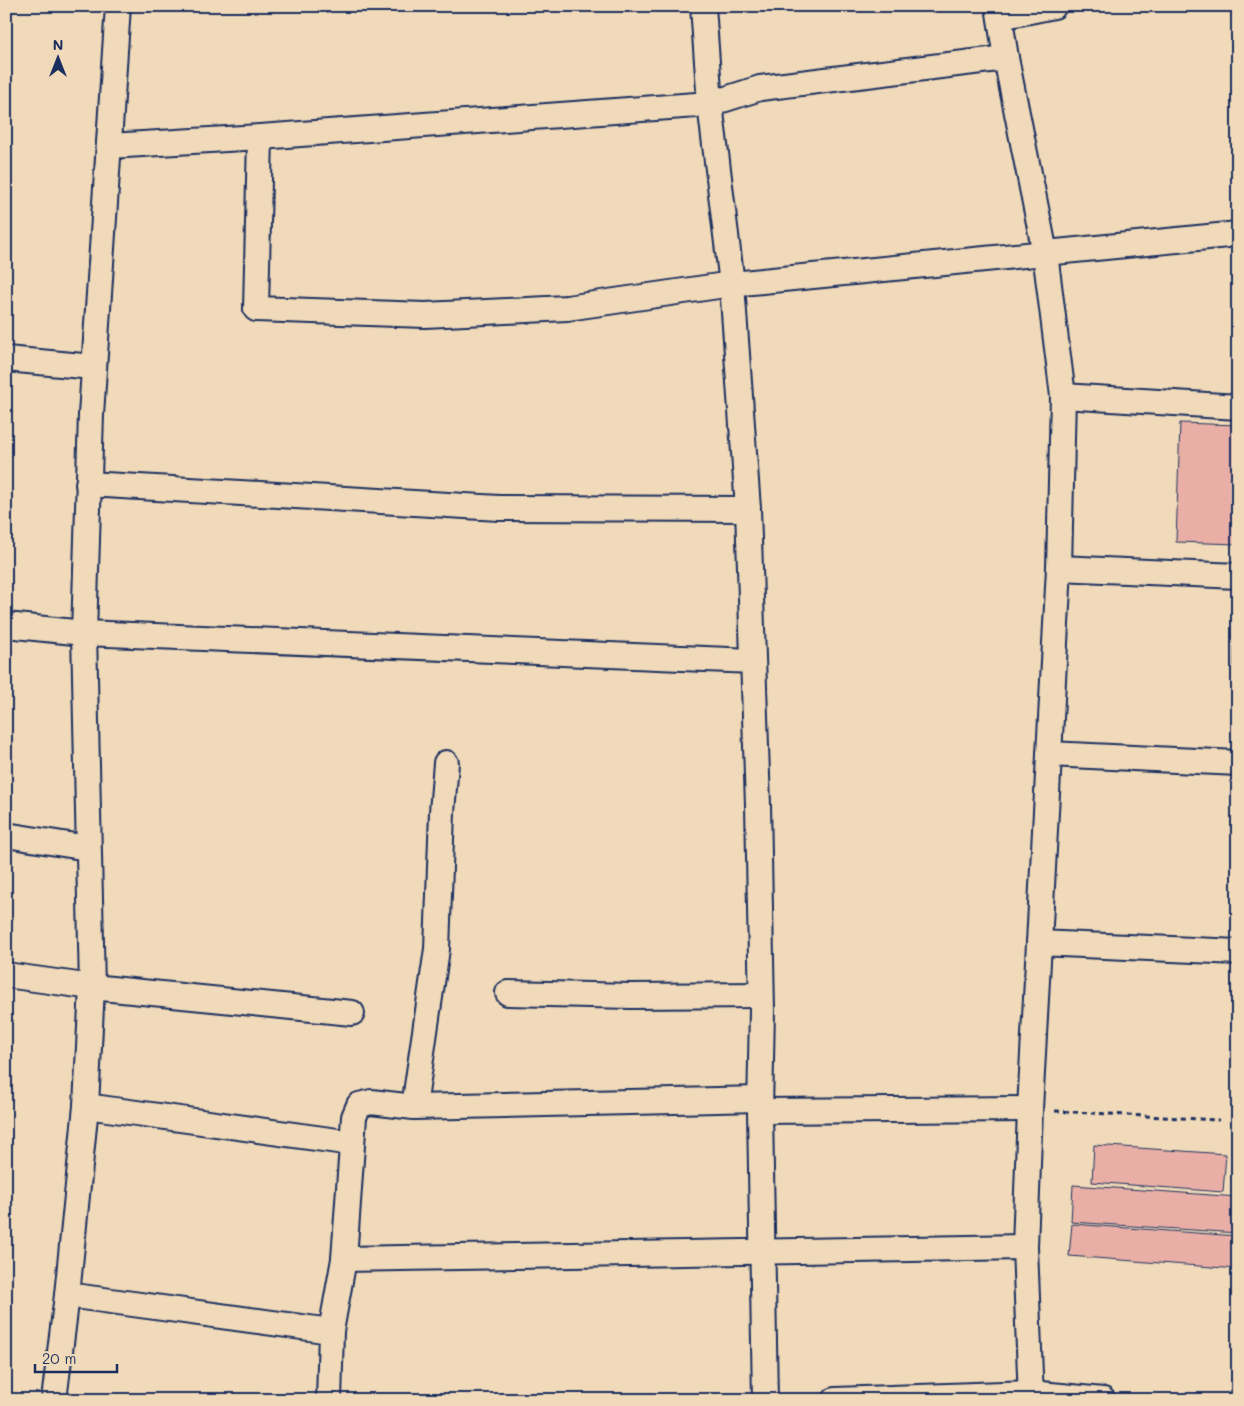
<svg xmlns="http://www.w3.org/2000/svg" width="1244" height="1406" font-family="Mali,sans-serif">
	<rect width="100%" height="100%" fill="#f0dab9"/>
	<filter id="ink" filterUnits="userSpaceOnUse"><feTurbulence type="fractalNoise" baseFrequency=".02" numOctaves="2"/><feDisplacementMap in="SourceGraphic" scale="10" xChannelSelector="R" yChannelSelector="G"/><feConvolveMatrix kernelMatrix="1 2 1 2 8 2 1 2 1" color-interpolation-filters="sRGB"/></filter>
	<g filter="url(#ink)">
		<g fill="#e9afa6" stroke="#1b2f5e">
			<path d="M1180,423L1238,425V544L1176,542Z"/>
			<path d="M1235,596H1238V667H1234Z"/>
			<path d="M1094,1145L1226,1154L1223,1192L1092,1182Z"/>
			<path d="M1073,1185L1238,1197V1233L1071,1222Z"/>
			<path d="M1072,1224L1238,1236V1269L1069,1256Z"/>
		</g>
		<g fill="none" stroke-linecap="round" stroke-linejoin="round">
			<defs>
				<g id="minor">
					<path d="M703,6L710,104L732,284L748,509L758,805L762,1010L760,1111L765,1400"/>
					<path d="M998,6L1006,58L1045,253L1063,396L1059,568L1039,943"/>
					<path d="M1000,17L1054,6"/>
					<path d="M260,137L256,309L425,315L567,308L732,284L1238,234"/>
					<path d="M109,146L260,137L710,104L760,88L1006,58"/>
					<path d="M6,359L94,367"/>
					<path d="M1063,396L1238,407"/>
					<path d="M88,484L499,508L748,509"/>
					<path d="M1059,568L1238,576"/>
					<path d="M6,625L84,633L753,661"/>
					<path d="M1049,754L1238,763"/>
					<path d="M6,835L88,848"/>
					<path d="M6,975L92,987L352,1013"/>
					<path d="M508,993L631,996L761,995"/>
					<path d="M86,1106L352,1143"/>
					<path d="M414,1107L437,949L442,812L446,763"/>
					<path d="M760,1111L1030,1109"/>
					<path d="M344,1259L1025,1247"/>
					<path d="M67,1295L331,1331"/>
					<path d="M54,1400L67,1295L86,1106L92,987L84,633L91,415L118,6"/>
					<path d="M329,1400L331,1331L344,1259L354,1117L359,1105L371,1102L414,1107L760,1099"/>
					<path d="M835,1400L1030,1393L1103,1400"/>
					<path d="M1031,1400L1025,1247L1030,1109L1039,943L1238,952"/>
				</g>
			</defs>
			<use href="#minor" stroke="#1b2f5e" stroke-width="28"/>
			<path stroke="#1b2f5e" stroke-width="3" stroke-dasharray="5 4" stroke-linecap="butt" d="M1055,1111L1219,1120"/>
			<use href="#minor" stroke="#f0dab9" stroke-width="24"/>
		</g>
	</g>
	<rect width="1244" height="1406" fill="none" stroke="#f0dab9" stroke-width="25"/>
	<rect x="12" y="12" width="1219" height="1381" fill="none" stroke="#1b2f5e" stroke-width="2" filter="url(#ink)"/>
	<g transform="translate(58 58)" stroke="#f0dab9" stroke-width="4" paint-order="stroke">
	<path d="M0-4L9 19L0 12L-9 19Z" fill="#1b2f5e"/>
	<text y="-8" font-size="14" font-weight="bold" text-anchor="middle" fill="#1b2f5e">N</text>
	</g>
	<path d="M35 1364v8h82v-8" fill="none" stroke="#1b2f5e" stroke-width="2.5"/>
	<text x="42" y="1364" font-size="15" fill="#1b2f5e" stroke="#f0dab9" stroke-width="4" paint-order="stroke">20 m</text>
</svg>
